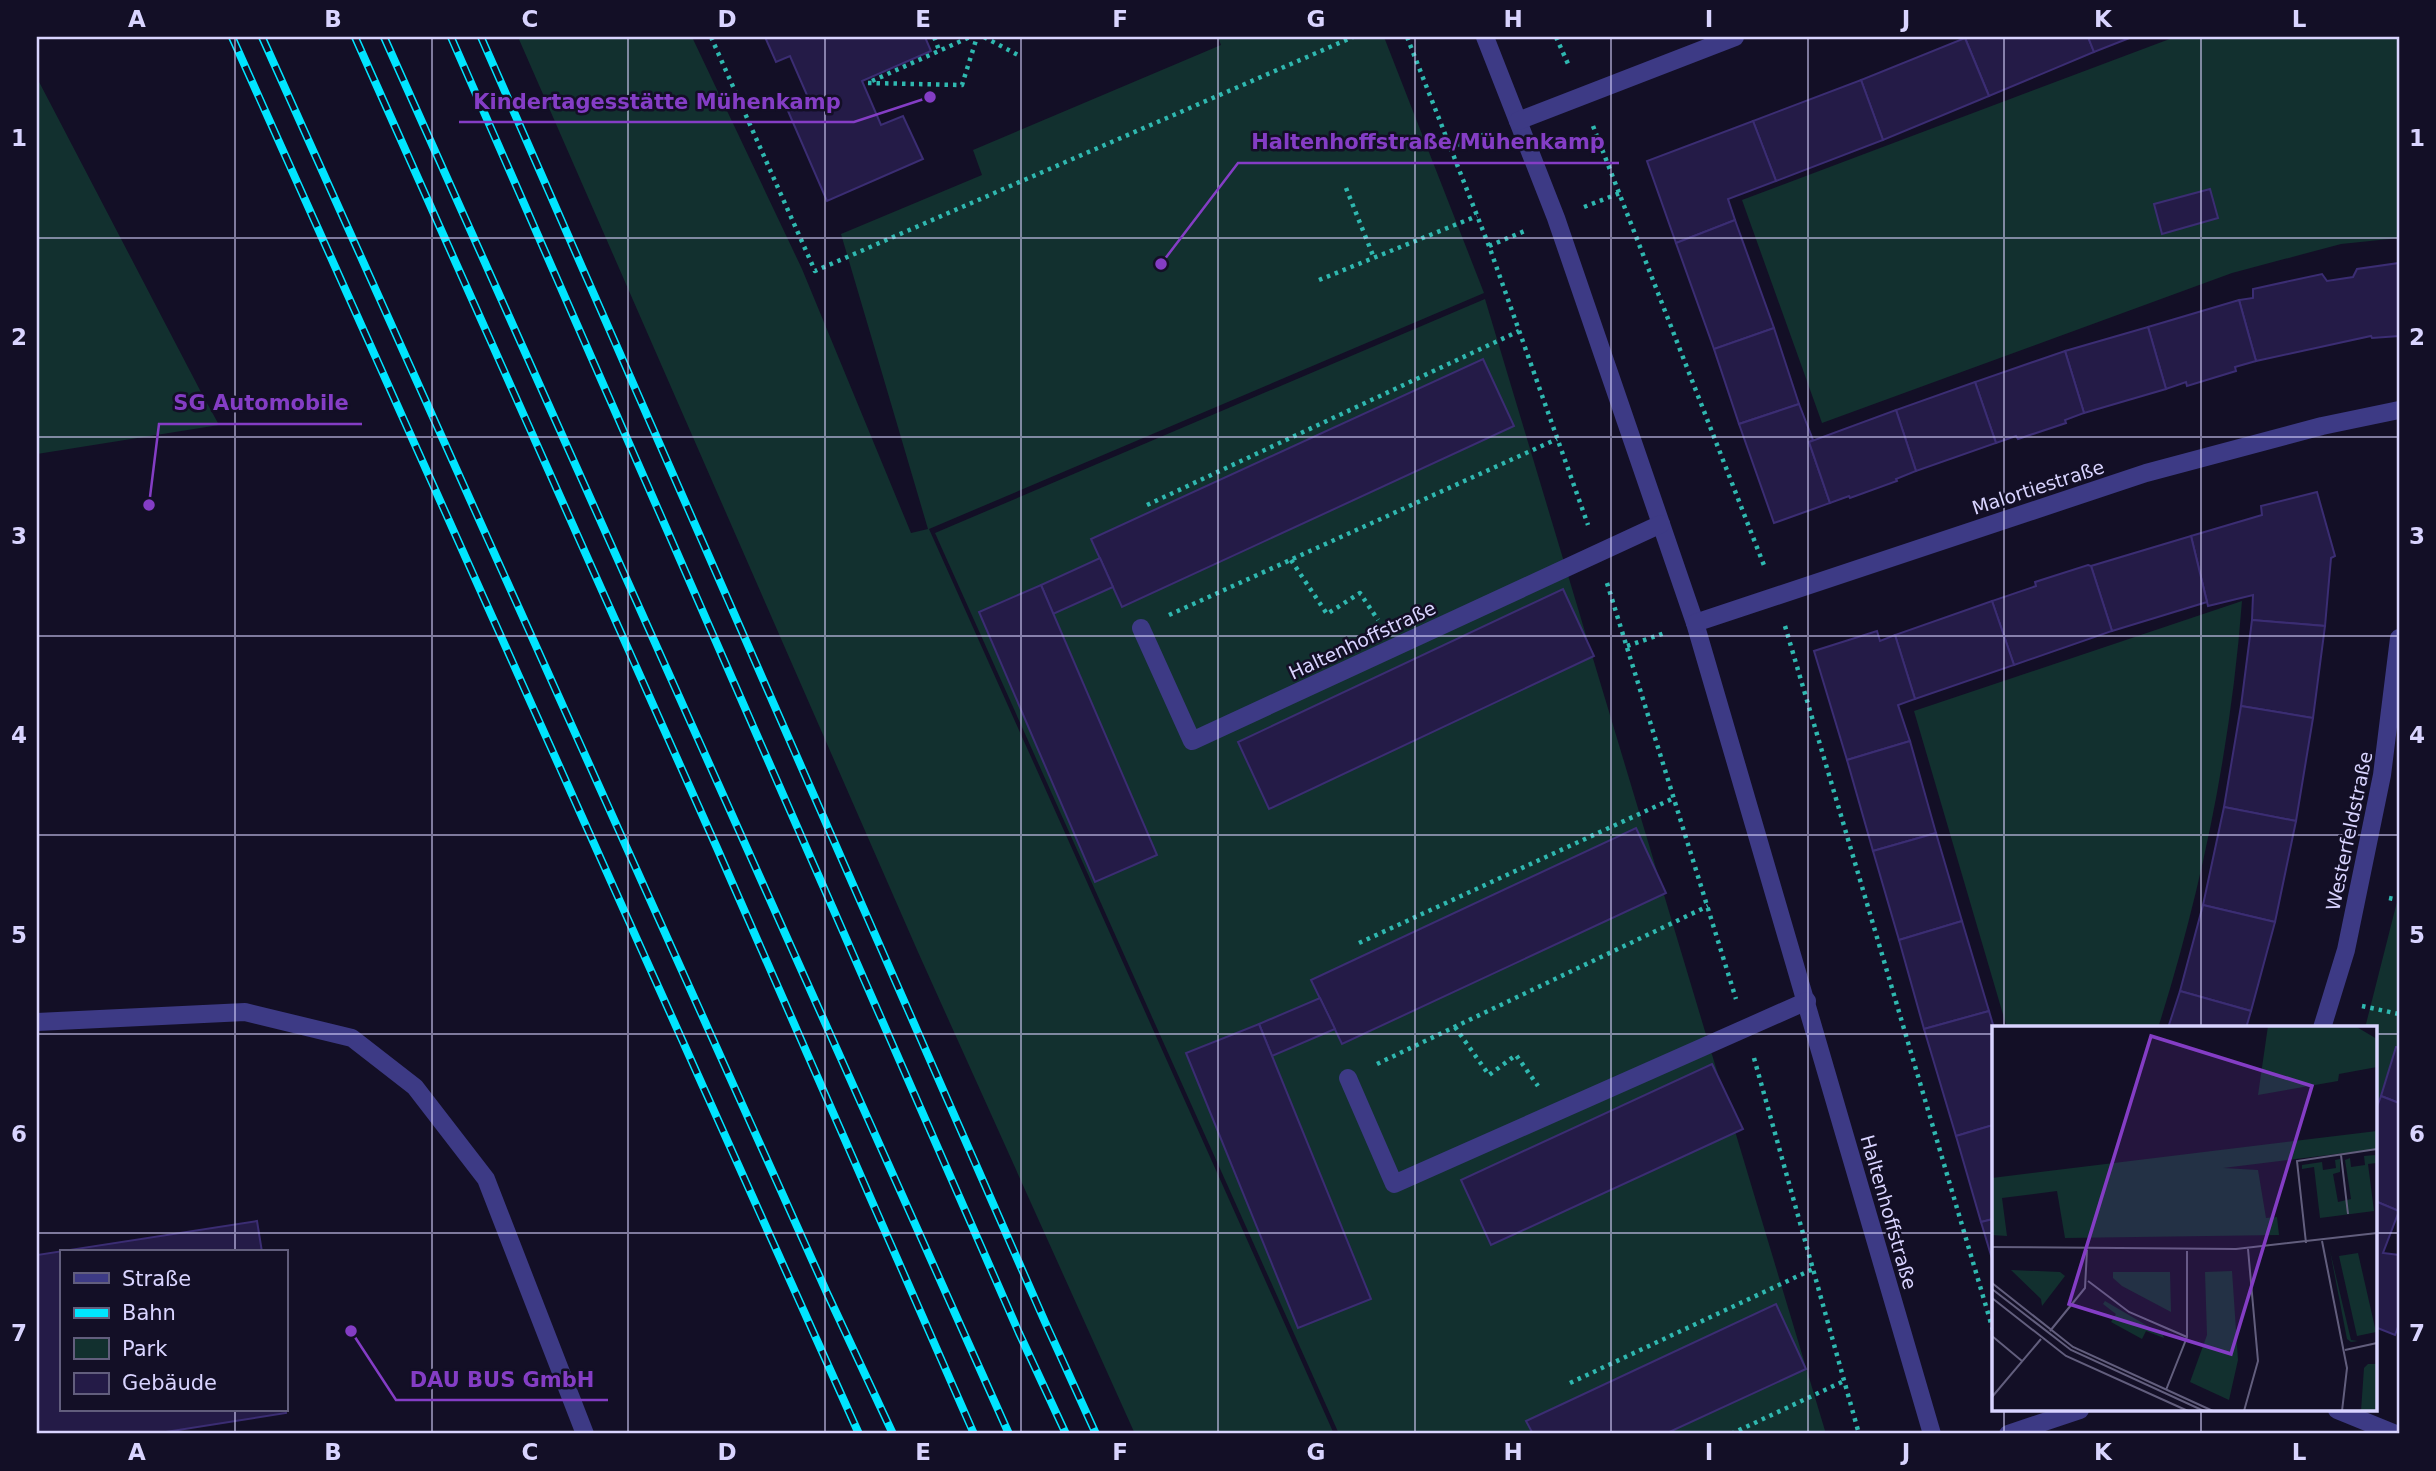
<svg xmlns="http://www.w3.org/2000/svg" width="2436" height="1471" font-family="'DejaVu Sans',sans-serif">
	<rect width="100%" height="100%" fill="#130f26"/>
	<g fill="#12302f" fill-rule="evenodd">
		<path d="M518,37H692L802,269L911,533L928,529L841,234L982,175L973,150L1221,45L1218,37H1384L1484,293L929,529L1334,1434H1135L918,952Z"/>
		<path d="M2175,37H2399V238L2341,244L2232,273L1822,423L1742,200ZM2210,189L2218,218L2162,234L2154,204Z"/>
		<path d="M37,78L202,394L219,425L37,454Z"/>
		<path d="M1485,299L1826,1434H1339L935,533Z"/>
		<path d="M2242,601C2231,746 2202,889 2158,1028H2007L1914,711Z"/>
		<path d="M2399,894V1047H2396L2375,1112V1028H2365Z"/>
	</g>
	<g fill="#241b47" stroke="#3b2d73" stroke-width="2">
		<path d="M765,37H925L931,51L862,81L881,125L903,116L923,159L827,201L788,111L810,102L790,56L776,62Z"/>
		<path d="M1969,37H2088L2094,52L1989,96L1965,38Z"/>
		<path d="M2088,37H2132L2094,52Z"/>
		<path d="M1965,38L1989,96L1883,140L1861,80Z"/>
		<path d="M1861,80L1883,140L1776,181L1753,121Z"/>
		<path d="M1753,121L1776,181L1728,199L1735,220L1676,243L1647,161Z"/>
		<path d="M2210,189L2218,218L2162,234L2154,204Z"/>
		<path d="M1735,220L1774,328L1714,349L1676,243Z"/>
		<path d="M2399,263V336L2372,338L2371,336L2256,361L2239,300L2253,298V289L2322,274L2327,281L2353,277L2357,269Z"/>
		<path d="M2239,300L2256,361L2235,367L2236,371L2187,386L2186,382L2166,389L2148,327Z"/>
		<path d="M2148,327L2166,389L2084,413L2065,351Z"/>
		<path d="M1774,328L1799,404L1739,424L1714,349Z"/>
		<path d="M2065,351L2084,413L2065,420L2066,423L2018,439L2016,436L1996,443L1975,382Z"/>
		<path d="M1483,359L1514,426L1122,607L1091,539Z"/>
		<path d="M1975,382L1996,443L1916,471L1896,410Z"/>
		<path d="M1799,404L1813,440L1809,442L1830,503L1774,523L1739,424Z"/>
		<path d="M1896,410L1916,471L1896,479L1897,481L1850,498L1849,496L1830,503L1809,442Z"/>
		<path d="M2317,492L2335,556L2331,558L2325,626L2252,620L2253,595L2208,606L2191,536L2262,515L2261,506Z"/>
		<path d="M2191,536L2207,602L2112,631L2091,566Z"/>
		<path d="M1100,558L1113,587L1053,614L1041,585Z"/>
		<path d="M2088,565L2091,566L2112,631L2014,665L1992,601L2036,586L2035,582Z"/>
		<path d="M1041,585L1157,855L1095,882L979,612Z"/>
		<path d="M1563,589L1594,656L1269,809L1238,742Z"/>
		<path d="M1992,601L2014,665L1915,699L1895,635Z"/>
		<path d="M2252,620L2325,626L2313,718L2241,706Z"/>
		<path d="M1877,631L1880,641L1895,635L1915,699L1898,705L1910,741L1847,760L1814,651Z"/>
		<path d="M2241,706L2313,718L2296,821L2224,807Z"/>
		<path d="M1910,741L1936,833L1873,851L1847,760Z"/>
		<path d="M2224,807L2296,821L2275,922L2203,905Z"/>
		<path d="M1636,828L1666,893L1342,1044L1311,980Z"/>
		<path d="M1936,833L1962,921L1899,940L1873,851Z"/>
		<path d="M2203,905L2275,922L2251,1011L2180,991Z"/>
		<path d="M1962,921L1989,1011L1924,1029L1899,940Z"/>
		<path d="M2180,991L2251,1011L2246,1028H2168Z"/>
		<path d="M1320,998L1335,1029L1272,1056L1259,1024Z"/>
		<path d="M1989,1011L1994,1028L1993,1125L1956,1136L1924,1029Z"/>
		<path d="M1259,1024L1371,1299L1298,1328L1186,1053Z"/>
		<path d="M2396,1047H2399V1103L2381,1096Z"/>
		<path d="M1712,1064L1743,1129L1491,1245L1461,1180Z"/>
		<path d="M2381,1096L2399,1103V1211L2375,1201V1112Z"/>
		<path d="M1993,1125V1219L1981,1222L1956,1136Z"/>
		<path d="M2375,1201L2399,1211L2383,1253L2399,1255V1324L2395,1335L2375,1327Z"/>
		<path d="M1993,1219V1262L1981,1222Z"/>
		<path d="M257,1221L262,1252H61V1410H285V1406L286,1413L153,1434H37V1255Z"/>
		<path d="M1776,1304L1806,1369L1665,1434H1533L1526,1421Z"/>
	</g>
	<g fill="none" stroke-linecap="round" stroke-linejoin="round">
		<g stroke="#2fb8b0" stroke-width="4.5" stroke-dasharray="3.5 5" stroke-linecap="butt">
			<path d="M711,37L815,271L1353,37"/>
			<path d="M934,37L939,50"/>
			<path d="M984,37L1018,55"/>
			<path d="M1407,37L1489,246L1588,525"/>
			<path d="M1556,37L1569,66"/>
			<path d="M872,81L970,37"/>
			<path d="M868,83L962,85L977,37"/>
			<path d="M1593,126L1765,568"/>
			<path d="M1450,148L1488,133"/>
			<path d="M1346,188L1374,258"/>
			<path d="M1584,207L1620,193"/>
			<path d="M1489,246L1527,230"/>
			<path d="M1319,280L1477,216"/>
			<path d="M1147,505L1519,331"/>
			<path d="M1291,560L1327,614L1360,593L1378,620"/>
			<path d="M1607,583L1736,999"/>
			<path d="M1169,615L1557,439"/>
			<path d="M1785,626L1993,1330"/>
			<path d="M1627,646L1665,633"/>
			<path d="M2389,898L2399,900"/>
			<path d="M1359,943L1674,798"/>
			<path d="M2362,1006L2399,1014"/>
			<path d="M1455,1027L1489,1075L1516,1055L1538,1086"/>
			<path d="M1754,1058L1859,1434"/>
			<path d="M1377,1064L1708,906"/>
			<path d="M1570,1383L1813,1269"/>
			<path d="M1731,1434L1844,1381"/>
		</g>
		<g stroke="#3d3a85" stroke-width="18">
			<path d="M1485,37L1556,218L1695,623L1932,1434"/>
			<path d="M1518,121L1735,37"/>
			<path d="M1695,623L2146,473L2322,426L2399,410"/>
			<path d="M1141,628L1192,741L1661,524"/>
			<path d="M37,1022L245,1012L352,1038L415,1087L486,1179L585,1434"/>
			<path d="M2322,1028L2346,950L2382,775L2399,638"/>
			<path d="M1348,1078L1394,1184L1807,1001"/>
			<path d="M2337,1410L2396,1434"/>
			<path d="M2008,1434L2080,1410"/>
		</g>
		<defs>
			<g id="rail">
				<path d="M232,37L859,1434"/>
				<path d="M262,37L827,1293L893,1434"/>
				<path d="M355,37L717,848L974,1434"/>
				<path d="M384,37L1009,1434"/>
				<path d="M451,37L1019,1333L1066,1434"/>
				<path d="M481,37L1045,1322L1096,1434"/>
			</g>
		</defs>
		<use href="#rail" stroke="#00e5ff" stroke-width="8"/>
		<use href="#rail" stroke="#130f26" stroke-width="5" stroke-dasharray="16" stroke-linecap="butt"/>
	</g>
	<path fill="none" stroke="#d9d4ff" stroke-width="2" stroke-opacity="0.55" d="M235,37V1252M432,37V1434M628,37V1434M825,37V1434M1021,37V1434M1218,37V1434M1415,37V1434M1611,37V1434M1808,37V1434M2004,37V1028M2201,37V1028M37,238H2399M37,437H2399M37,636H2399M37,835H2399M37,1034H1993M2375,1034H2399M37,1233H1993M2375,1233H2399M235,1410V1434M2004,1410V1434M2201,1410V1434"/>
	<g text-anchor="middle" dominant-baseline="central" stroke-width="5" stroke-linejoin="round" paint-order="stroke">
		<g font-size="19" fill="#d9d4ff" stroke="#130f26">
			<text transform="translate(2038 487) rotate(-18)">Malortiestraße</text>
			<text transform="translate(1362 640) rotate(-25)">Haltenhoffstraße</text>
			<text transform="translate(2349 831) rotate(-78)">Westerfeldstraße</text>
			<text transform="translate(1889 1212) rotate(74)">Haltenhoffstraße</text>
		</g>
	</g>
	<g transform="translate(1992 1026)">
		<rect width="385" height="385" fill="#130f26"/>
		<path d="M276,0H363L385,13V41L347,48L346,55L266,69ZM385,105V123L231,142L266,144L274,192L285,191L287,209L73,212L65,165L10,172L15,210L0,209V152ZM383,129L384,137L376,138L382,185L328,192L322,141L310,143V139L330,136L331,144L344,142L343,134L348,133V146L341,148L346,176L359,173L353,134L358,132L359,141L373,139L372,130ZM338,225L359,314L366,315L359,316L355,313ZM366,227L384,306L365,310L347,230ZM19,244L68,246L73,250L50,280L49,273ZM240,245L246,334L237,374L198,356L215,309L213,246ZM121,246H178L179,286L130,260L121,252ZM113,275L171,309L172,312L154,305L150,313L119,296L124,288L111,278ZM376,338H385V385H369L372,342Z" fill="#12302f"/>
		<path fill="none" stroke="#625e7d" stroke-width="2" d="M349,129L356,188M330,215L355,342L350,385M314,217L305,135L385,123M0,221L244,223L385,207M96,255L137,286L195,311M0,257L81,321L221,385M0,263L79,324L212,385M0,272L74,330L196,385M58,305L93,262L95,224M0,310L30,335M353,324L385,317M174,364L195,311V225M0,371L49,313M252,385L266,335L256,223"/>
		<path fill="#843dc5" fill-opacity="0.15" stroke="#843dc5" stroke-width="3.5" d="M159,10L320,60L239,328L77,278Z"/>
		<rect width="385" height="385" fill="none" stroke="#d9d4ff" stroke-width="3.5"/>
	</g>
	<path fill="none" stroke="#843dc5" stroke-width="2.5" d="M930 97L854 122H459M1161 264L1238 163H1619M149 505L159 424H362M351 1331L396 1400H608"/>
	<g fill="#843dc5" stroke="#130f26" stroke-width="2.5">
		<circle cx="930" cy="97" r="7"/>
		<circle cx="1161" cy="264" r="7"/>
		<circle cx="149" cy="505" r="7"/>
		<circle cx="351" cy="1331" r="7"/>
	</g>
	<g font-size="21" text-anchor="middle" font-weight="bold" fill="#843dc5" stroke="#130f26" stroke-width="5" stroke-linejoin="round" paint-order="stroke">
		<text x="657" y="109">Kindertagesstätte Mühenkamp</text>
		<text x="1428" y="149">Haltenhoffstraße/Mühenkamp</text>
		<text x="261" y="410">SG Automobile</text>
		<text x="502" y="1387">DAU BUS GmbH</text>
	</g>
	<rect width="2436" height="1471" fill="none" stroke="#130f26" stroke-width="77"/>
	<rect x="60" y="1250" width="228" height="161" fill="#130f26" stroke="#625e7d" stroke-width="2"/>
	<rect x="74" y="1273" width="35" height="10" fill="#3d3a85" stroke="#625e7d" stroke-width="2"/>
	<text x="122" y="1286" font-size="21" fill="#d9d4ff">Straße</text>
	<rect x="74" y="1308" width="35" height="10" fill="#00e5ff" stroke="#625e7d" stroke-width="2"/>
	<text x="122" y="1320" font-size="21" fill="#d9d4ff">Bahn</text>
	<rect x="74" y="1338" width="35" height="21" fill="#12302f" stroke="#625e7d" stroke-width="2"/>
	<text x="122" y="1356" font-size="21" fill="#d9d4ff">Park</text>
	<rect x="74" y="1373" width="35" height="21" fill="#241b47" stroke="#625e7d" stroke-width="2"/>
	<text x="122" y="1390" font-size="21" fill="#d9d4ff">Gebäude</text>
	<rect x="38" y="38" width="2360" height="1394" fill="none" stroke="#d9d4ff" stroke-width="2.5"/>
	<g font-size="23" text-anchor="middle" font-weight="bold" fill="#d9d4ff">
		<text x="137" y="27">A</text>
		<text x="333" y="27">B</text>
		<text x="530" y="27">C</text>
		<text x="727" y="27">D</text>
		<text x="923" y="27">E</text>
		<text x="1120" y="27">F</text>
		<text x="1316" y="27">G</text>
		<text x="1513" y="27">H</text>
		<text x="1709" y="27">I</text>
		<text x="1906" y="27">J</text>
		<text x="2103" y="27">K</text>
		<text x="2299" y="27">L</text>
		<text x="19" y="146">1</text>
		<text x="2417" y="146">1</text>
		<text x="19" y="345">2</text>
		<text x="2417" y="345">2</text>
		<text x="19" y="544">3</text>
		<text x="2417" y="544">3</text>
		<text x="19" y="743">4</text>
		<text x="2417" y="743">4</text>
		<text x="19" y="943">5</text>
		<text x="2417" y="943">5</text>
		<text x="19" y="1142">6</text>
		<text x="2417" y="1142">6</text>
		<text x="19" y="1341">7</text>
		<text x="2417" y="1341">7</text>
		<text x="137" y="1460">A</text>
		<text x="333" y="1460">B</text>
		<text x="530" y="1460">C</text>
		<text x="727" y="1460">D</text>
		<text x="923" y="1460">E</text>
		<text x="1120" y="1460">F</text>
		<text x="1316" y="1460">G</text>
		<text x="1513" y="1460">H</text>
		<text x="1709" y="1460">I</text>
		<text x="1906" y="1460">J</text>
		<text x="2103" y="1460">K</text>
		<text x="2299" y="1460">L</text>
	</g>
</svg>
